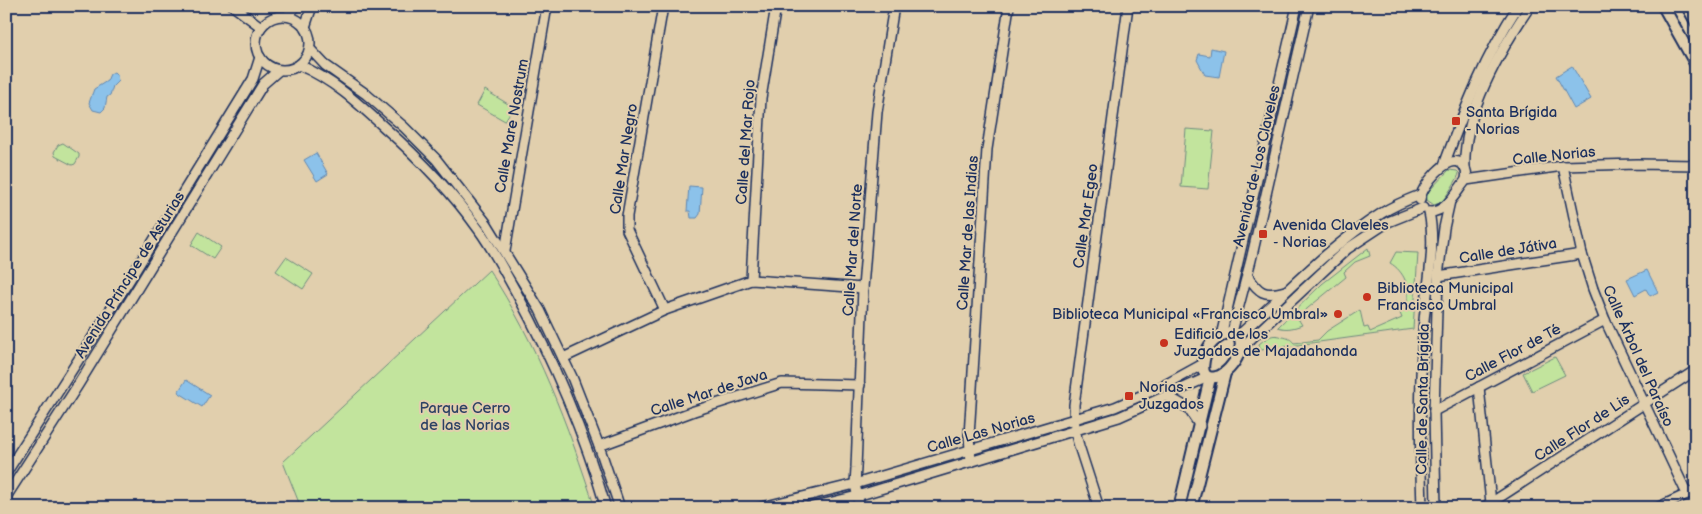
<svg xmlns="http://www.w3.org/2000/svg" width="1702" height="514" font-family="'Balsamiq Sans',sans-serif">
	<rect width="100%" height="100%" fill="#e1cfad"/>
	<filter id="ink" filterUnits="userSpaceOnUse"><feTurbulence type="fractalNoise" baseFrequency=".02" numOctaves="2"/><feDisplacementMap in="SourceGraphic" scale="10" xChannelSelector="R" yChannelSelector="G"/><feConvolveMatrix kernelMatrix="1 2 1 2 8 2 1 2 1" color-interpolation-filters="sRGB"/></filter>
	<g filter="url(#ink)">
		<g fill="#c2e49d" stroke="#6e8a7e">
			<path d="M485,90L513,107L505,121L477,105Z"/>
			<path d="M1186,129L1214,131L1208,189L1181,187Z"/>
			<path d="M63,143L79,154V157L75,164L72,165L55,156L54,152L58,145Z"/>
			<path d="M1449,170L1457,171L1459,173C1459,178 1446,196 1442,202L1434,205L1427,200V193Z"/>
			<path d="M199,232L221,247L213,259L191,245Z"/>
			<path d="M1368,248L1370,256L1355,262L1344,272L1346,277L1297,317L1302,325C1294,328 1286,330 1278,327L1322,284Z"/>
			<path d="M1396,252L1418,253L1413,329L1261,350L1259,344C1268,337 1272,333 1283,337C1288,338 1291,339 1294,343L1318,340L1327,331L1360,310L1364,328L1368,327L1370,332L1402,318L1397,306L1407,304C1411,288 1404,271 1390,263Z"/>
			<path d="M286,257L313,274L303,289L276,271Z"/>
			<path d="M489,270C537,343 568,425 595,508H301L283,462Z"/>
			<path d="M1555,357L1565,375L1532,391L1523,373Z"/>
		</g>
		<g fill="#8cc2ea" stroke="#5f87b2">
			<path d="M1211,48L1224,51L1219,77L1205,75L1197,60L1199,54L1210,56Z"/>
			<path d="M1572,66L1591,99L1574,109L1556,76Z"/>
			<path d="M114,72L117,75L118,81L113,86L110,95L107,97L105,108L101,112L93,110L89,103L94,89L107,81L110,74Z"/>
			<path d="M316,153L328,174L317,181L304,160Z"/>
			<path d="M689,186L702,187L700,214L697,218H691L690,211H687Z"/>
			<path d="M1647,270L1658,292L1650,296L1646,289L1635,295L1627,279Z"/>
			<path d="M186,380L210,395L202,407L178,392Z"/>
		</g>
		<g fill="none" stroke-linecap="round" stroke-linejoin="round">
			<defs>
				<g id="minor">
					<path d="M233,6L261,27"/>
					<path d="M663,6L627,216V230L665,310"/>
					<path d="M287,16L296,6"/>
					<circle cx="283" cy="43" r="27"/>
					<path d="M305,27L312,6"/>
					<path d="M310,49L325,65L366,94L404,127L436,159L487,224L540,310L572,377L599,446L620,508"/>
					<path d="M299,65C332,79 358,103 384,127C419,158 452,192 479,230C493,249 504,271 516,292C553,360 584,433 606,508"/>
					<path d="M1444,165C1465,108 1485,57 1518,6"/>
					<path d="M1563,166L1582,254L1593,289L1605,320L1687,494"/>
					<path d="M1465,168C1462,115 1501,49 1530,6"/>
					<path d="M1420,200C1420,188 1449,150 1463,165C1467,170 1467,174 1466,180"/>
					<path d="M1429,212C1446,213 1456,192 1466,180L1563,166L1637,164L1696,165"/>
					<path d="M505,251L547,6"/>
					<path d="M1247,275C1259,293 1264,297 1285,291"/>
					<path d="M1438,276L1582,254"/>
					<path d="M751,280L761,98L776,6"/>
					<path d="M1232,332L1251,260L1309,6"/>
					<path d="M1221,336L1297,6"/>
					<path d="M1238,336C1285,294 1328,247 1382,213C1393,206 1407,200 1420,195"/>
					<path d="M1240,349L1347,249L1388,222L1423,208"/>
					<path d="M563,358L665,310L751,280L863,288"/>
					<path d="M1479,387L1491,503"/>
					<path d="M1167,396L1188,408L1200,426"/>
					<path d="M1434,411L1605,320"/>
					<path d="M599,446L694,411L782,383L860,385"/>
					<path d="M971,462L969,436L987,149L1009,6"/>
					<path d="M6,473L130,279L253,79L260,57"/>
					<path d="M6,497L78,385L263,84L279,70"/>
					<path d="M758,508L855,484L1115,407L1163,386L1203,364"/>
					<path d="M808,508L857,496L1119,417L1208,377"/>
					<path d="M860,508L855,484L856,468L863,288L877,112L894,6"/>
					<path d="M1099,508L1079,446L1075,431L1074,405L1128,6"/>
					<path d="M1422,508C1420,449 1419,391 1423,333C1425,293 1437,251 1429,212"/>
					<path d="M1436,508L1434,411L1438,276L1444,228L1450,201"/>
					<path d="M1483,508L1696,370"/>
					<path d="M1657,508L1696,490"/>
				</g>
				<g id="tertiary">
					<path d="M1663,6L1696,65"/>
					<path d="M1687,6L1696,22"/>
					<path d="M1229,332C1254,334 1234,373 1216,377C1196,382 1204,353 1210,345C1215,339 1222,335 1229,332Z"/>
					<path d="M1179,508L1210,378"/>
					<path d="M1191,508L1225,373"/>
				</g>
			</defs>
			<use href="#minor" stroke="#1b2f5e" stroke-width="12"/>
			<use href="#tertiary" stroke="#1b2f5e" stroke-width="14"/>
			<use href="#minor" stroke="#e1cfad" stroke-width="9"/>
			<use href="#tertiary" stroke="#e1cfad" stroke-width="10"/>
		</g>
	</g>
	<g fill="#c8321e" stroke="#e1cfad" stroke-width="2">
		<rect x="1451" y="116" width="10" height="10" rx="2.5"/>
		<rect x="1258" y="229" width="10" height="10" rx="2.5"/>
		<circle cx="1367" cy="297" r="5"/>
		<circle cx="1338" cy="314" r="5"/>
		<circle cx="1164" cy="343" r="5"/>
		<rect x="1124" y="391" width="10" height="10" rx="2.5"/>
	</g>
	<g text-anchor="middle" dominant-baseline="central" stroke-width="4" stroke-linejoin="round" paint-order="stroke">
		<g font-size="15" fill="#1b2f5e" stroke="#e1cfad" text-anchor="start">
			<text x="1466" y="112">Santa Brígida<tspan x="1466" dy="17">- Norias</tspan></text>
			<text x="1273" y="225">Avenida Claveles<tspan x="1273" dy="17">- Norias</tspan></text>
			<text x="1377" y="288">Biblioteca Municipal<tspan x="1377" dy="17">Francisco Umbral</tspan></text>
			<text x="1328" y="314" text-anchor="end">Biblioteca Municipal «Francisco Umbral»</text>
			<text x="1174" y="334">Edificio de los<tspan x="1174" dy="17">Juzgados de Majadahonda</tspan></text>
			<text x="1139" y="387">Norias -<tspan x="1139" dy="17">Juzgados</tspan></text>
		</g>
		<g font-size="15" fill="#1b2f5e" stroke="#e1cfad">
			<text transform="translate(512 126) rotate(-80)">Calle Mare Nostrum</text>
			<text transform="translate(746 142) rotate(-86)">Calle del Mar Rojo</text>
			<text transform="translate(1554 156) rotate(-6)">Calle Norias</text>
			<text transform="translate(624 159) rotate(-81)">Calle Mar Negro</text>
			<text transform="translate(1257 166) rotate(-77)">Avenida de Los Claveles</text>
			<text transform="translate(1086 216) rotate(-82)">Calle Mar Egeo</text>
			<text transform="translate(968 233) rotate(-86)">Calle Mar de las Indias</text>
			<text transform="translate(853 250) rotate(-86)">Calle Mar del Norte</text>
			<text transform="translate(1508 251) rotate(-9)">Calle de Játiva</text>
			<text transform="translate(130 275) rotate(-58)">Avenida Príncipe de Asturias</text>
			<text transform="translate(1513 353) rotate(-28)">Calle Flor de Té</text>
			<text transform="translate(1638 356) rotate(66)">Calle Árbol del Paraíso</text>
			<text transform="translate(709 393) rotate(-18)">Calle Mar de Java</text>
			<text transform="translate(1423 399) rotate(-89)">Calle de Santa Brígida</text>
			<text transform="translate(1582 428) rotate(-33)">Calle Flor de Lis</text>
			<text transform="translate(981 433) rotate(-16)">Calle Las Norias</text>
		</g>
		<g font-size="15" fill="#2c4164" stroke="#e1cfad">
			<text x="465" y="408">Parque Cerro<tspan x="465" dy="17">de las Norias</tspan></text>
		</g>
	</g>
	<rect width="1702" height="514" fill="none" stroke="#e1cfad" stroke-width="25"/>
	<rect x="12" y="12" width="1677" height="489" fill="none" stroke="#1b2f5e" stroke-width="2" filter="url(#ink)"/>
</svg>
